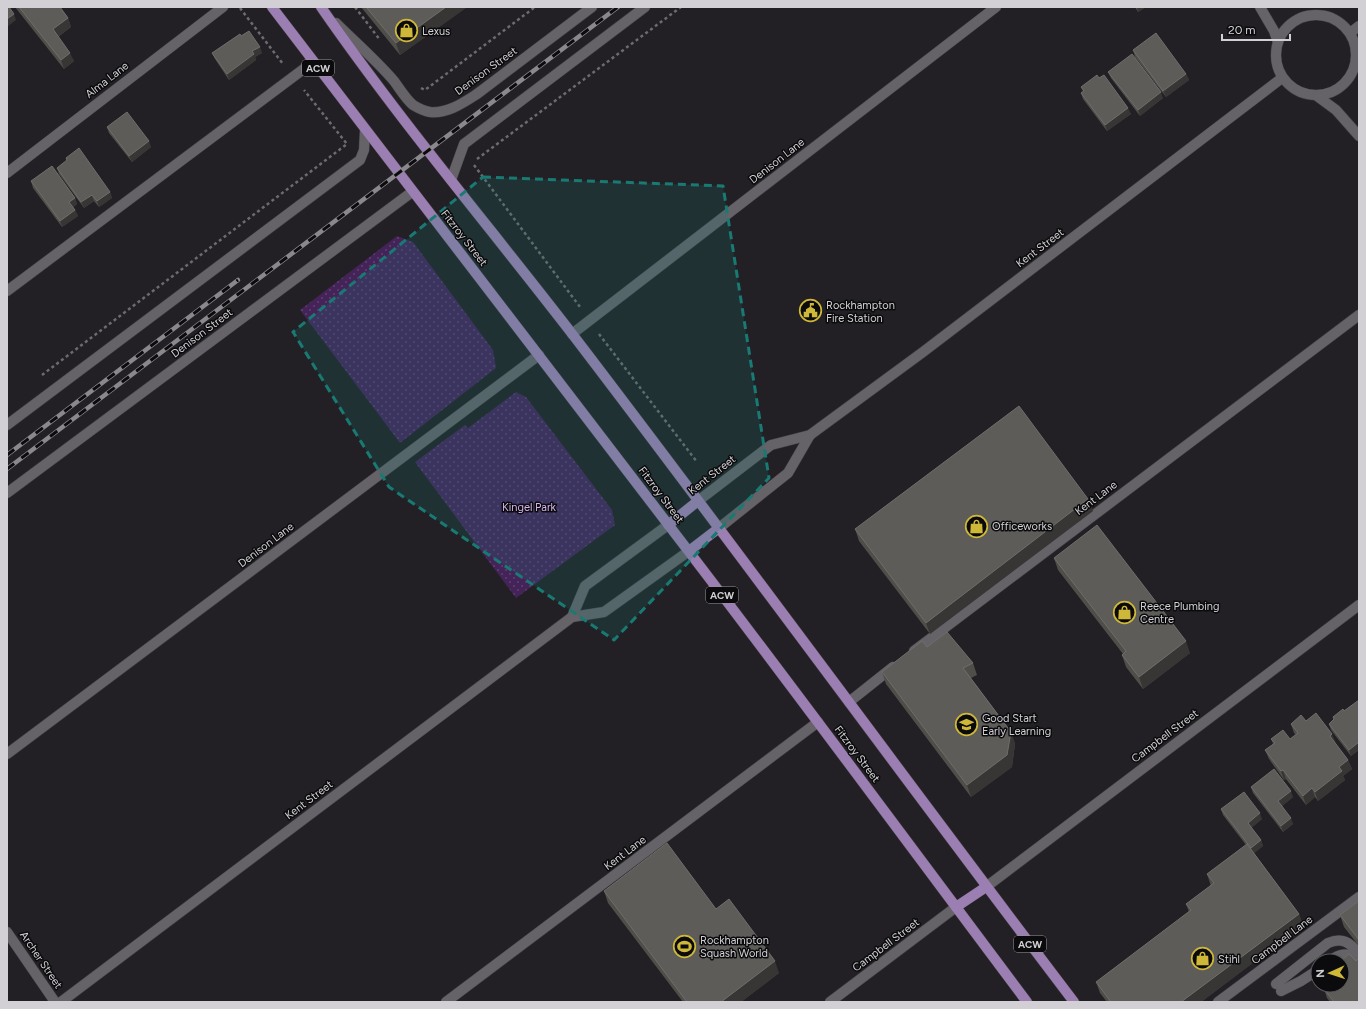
<svg xmlns="http://www.w3.org/2000/svg" width="1366" height="1009" font-family="Figtree,sans-serif">
	<defs>
		<pattern id="grass-dots" width="8" height="8" patternUnits="userSpaceOnUse"><rect width="8" height="8" fill="#442359"/><path d="M2 2h.1M6 6h.1" fill="none" stroke="#5e4270" stroke-width="1.8" stroke-linecap="round"/></pattern>
	</defs>
	<rect width="100%" height="100%" fill="#222024"/>
	<g fill="url(#grass-dots)">
		<path d="M397,236L413,242L493,350L496,368L400,443L300,310Z"/>
		<path d="M516,392L526,397L612,510L615,525L516,598L415,462L465,425L468,428Z"/>
	</g>
	<g fill="none" stroke-linecap="round" stroke-linejoin="round">
		<defs>
			<g id="service">
				<path d="M7,173L223,7"/>
				<path d="M7,291L313,62"/>
				<path d="M572,334L996,7"/>
				<path d="M914,651L1359,315"/>
				<path d="M849,702L893,667"/>
				<path d="M7,754L539,355"/>
				<path d="M1330,961C1340,953 1347,953 1359,957"/>
				<path d="M1276,984L1328,943C1342,937 1350,942 1359,954"/>
				<path d="M1281,991L1301,981L1318,970"/>
				<path d="M446,1002L818,722"/>
				<path d="M1218,1002L1359,897"/>
			</g>
			<g id="minor">
				<path d="M336,23C355,42 376,60 394,81C400,89 405,98 413,105C418,108 424,111 430,112C447,114 463,103 477,94L592,7"/>
				<path d="M1350,33L1359,26"/>
				<path d="M451,180L464,144L645,7"/>
				<path d="M7,425L360,160L364,150L365,130"/>
				<path d="M7,493L412,192"/>
				<path d="M698,501L771,445L810,435L923,352L1282,78"/>
				<path d="M719,528L788,473L810,435"/>
				<path d="M572,617L585,586L668,525"/>
				<path d="M986,887L1359,605"/>
				<path d="M61,1002L572,617L604,612L689,551"/>
				<path d="M830,1002L956,907"/>
			</g>
			<g id="tertiary">
				<path d="M1260,7L1274,31L1278,42"/>
				<circle cx="1316" cy="55" r="40"/>
				<path d="M1317,96L1336,110L1359,136"/>
				<path d="M7,932L55,1002"/>
			</g>
			<g id="primary">
				<path d="M272,7C415,195 560,382 703,570C812,713 919,858 1027,1002"/>
				<path d="M321,7C400,121 489,226 573,335C742,556 906,781 1074,1002"/>
				<path d="M668,525L698,501"/>
				<path d="M689,551L719,528"/>
				<path d="M956,907L986,887"/>
			</g>
		</defs>
		<use href="#service" stroke="#3f3d41" stroke-width="11"/>
		<use href="#minor" stroke="#3f3d41" stroke-width="11"/>
		<use href="#tertiary" stroke="#3f3d41" stroke-width="11"/>
		<use href="#primary" stroke="#3f3d41" stroke-width="11"/>
		<g stroke="#6d6b6f" stroke-width="2.5" stroke-dasharray="3 3" stroke-linecap="butt">
			<path d="M355,7L380,40"/>
			<path d="M240,8L283,64"/>
			<path d="M421,88L425,90L535,7"/>
			<path d="M477,159L681,7"/>
			<path d="M474,165L580,307"/>
			<path d="M599,334L697,462"/>
			<path d="M42,375L347,144L304,90"/>
		</g>
		<use href="#service" stroke="#656268" stroke-width="10"/>
		<use href="#minor" stroke="#656268" stroke-width="10"/>
		<use href="#tertiary" stroke="#656268" stroke-width="10"/>
		<use href="#primary" stroke="#9c7fb2" stroke-width="10"/>
		<defs>
			<g id="rail">
				<path d="M7,455L238,280"/>
				<path d="M7,469L618,7"/>
			</g>
		</defs>
		<use href="#rail" stroke="#8a888c" stroke-width="4.5"/>
		<use href="#rail" stroke="#0b0a0c" stroke-width="3" stroke-dasharray="9" stroke-linecap="butt"/>
	</g>
	<g fill="#4f4e49">
		<path d="M15,7H60L68,18L71,27L58,37L74,61L64,69Z"/>
		<path d="M361,7H467L400,55Z"/>
		<path d="M1135,7H1146L1138,12Z"/>
		<path d="M241,36L262,53L255,57L256,60L229,80L215,59L212,53Z"/>
		<path d="M1133,50L1186,74L1189,80L1166,97L1135,57Z"/>
		<path d="M1108,72L1163,98L1140,116L1111,78Z"/>
		<path d="M1099,78L1131,114L1107,131L1083,99L1081,93L1083,91L1081,87Z"/>
		<path d="M107,127L151,147L132,162L109,133Z"/>
		<path d="M66,158L110,192L112,198L99,207L94,201L84,208L59,174L57,168L67,161Z"/>
		<path d="M31,181L75,198L77,204L73,207L75,210L78,216L62,227L33,188Z"/>
		<path d="M1088,499L1093,511L930,634L859,541L855,529Z"/>
		<path d="M1054,558L1190,653L1143,689L1126,667L1122,655L1123,654L1058,570Z"/>
		<path d="M927,647L973,663L977,675L971,678L1011,732L1015,744L1012,767L971,797L886,684L882,672Z"/>
		<path d="M1359,700V750L1351,756L1331,730L1329,724L1334,720L1333,717L1344,711Z"/>
		<path d="M1306,721L1335,744L1348,760L1352,769L1343,776L1345,780L1318,801L1315,797L1306,805L1286,779L1284,780L1269,759L1265,750L1273,744L1271,739H1290L1296,735L1294,733L1291,724Z"/>
		<path d="M1251,787L1293,797L1282,806L1293,824L1283,832L1253,793Z"/>
		<path d="M1221,809L1262,819L1251,828L1261,840L1263,846L1254,853L1299,914L1303,925L1201,1002H1107L1100,993L1096,982L1189,912L1186,904L1211,886L1207,874L1246,845L1223,815Z"/>
		<path d="M604,891L716,909L779,973L741,1002H683L608,903Z"/>
		<path d="M1359,901V946L1344,927L1340,915Z"/>
		<path d="M1342,961L1359,1002H1330L1327,998L1324,989L1342,971Z"/>
	</g>
	<g fill="#373634">
		<path d="M446,7H467L400,55L396,43Z"/>
		<path d="M1137,7H1146L1138,12Z"/>
		<path d="M14,14L16,20L7,27V19Z"/>
		<path d="M68,18L71,27L56,38L53,29Z"/>
		<path d="M260,47L262,53L255,57L256,60L229,80L227,74L252,51Z"/>
		<path d="M70,53L74,61L64,69L61,60Z"/>
		<path d="M1186,74L1189,80L1166,97L1163,91Z"/>
		<path d="M1161,92L1163,98L1140,116L1138,110Z"/>
		<path d="M1128,108L1131,114L1107,131L1105,125Z"/>
		<path d="M149,141L151,147L132,162L129,156Z"/>
		<path d="M110,192L112,198L99,207L97,201Z"/>
		<path d="M92,195L94,201L84,208L81,202Z"/>
		<path d="M75,198L77,204L72,208L69,202Z"/>
		<path d="M75,210L78,216L62,227L60,221Z"/>
		<path d="M1088,499L1093,511L930,634L926,623Z"/>
		<path d="M1186,641L1190,653L1143,689L1139,677Z"/>
		<path d="M1011,732L1015,744L1012,767L971,797L967,785Z"/>
		<path d="M1332,734L1336,743L1330,736Z"/>
		<path d="M1359,742V750L1351,756L1349,750Z"/>
		<path d="M1348,760L1352,769L1343,776L1345,780L1318,801L1315,792L1339,767Z"/>
		<path d="M1283,770L1286,779L1284,780L1281,771Z"/>
		<path d="M1312,788L1315,797L1306,805L1303,796Z"/>
		<path d="M1291,791L1293,797L1281,807L1278,801Z"/>
		<path d="M1260,813L1262,819L1250,829L1248,823Z"/>
		<path d="M1291,818L1293,824L1283,832L1281,826Z"/>
		<path d="M1261,840L1263,846L1253,854L1251,848Z"/>
		<path d="M1299,914L1303,925L1201,1002H1181Z"/>
		<path d="M775,961L779,973L741,1002H721Z"/>
	</g>
	<g fill="#5d5c58" stroke="#6f6e6c">
		<path d="M7,7H9L14,14L7,19Z"/>
		<path d="M19,7H60L68,18L53,29L70,53L61,60Z"/>
		<path d="M366,7H446L396,43Z"/>
		<path d="M249,31L260,47L252,51L254,54L227,74L212,53L240,34L241,36Z"/>
		<path d="M1156,33L1186,74L1163,91L1133,50Z"/>
		<path d="M1132,54L1161,92L1138,110L1108,72Z"/>
		<path d="M1097,75L1099,78L1104,75L1128,108L1105,125L1081,93L1084,91L1081,87Z"/>
		<path d="M127,112L149,141L129,156L107,127Z"/>
		<path d="M79,148L110,192L97,201L92,195L81,202L57,168L67,160L66,158Z"/>
		<path d="M52,166L75,198L69,202L75,210L60,221L31,181Z"/>
		<path d="M1019,406L1088,499L926,623L855,529Z"/>
		<path d="M1097,525L1186,641L1139,677L1122,655L1126,651L1054,558Z"/>
		<path d="M947,632L973,663L963,668L1011,732L1007,755L967,785L882,672L922,641L927,647Z"/>
		<path d="M1359,700V742L1349,750L1329,724L1334,719L1333,717L1343,709L1344,711Z"/>
		<path d="M1316,713L1332,734L1330,736L1348,760L1339,767L1342,771L1315,792L1312,788L1303,796L1283,770L1281,771L1265,750L1275,743L1271,739L1283,730L1290,739L1298,733L1291,724L1301,715L1306,721Z"/>
		<path d="M1274,769L1291,791L1278,801L1291,818L1281,826L1251,787Z"/>
		<path d="M1244,792L1260,813L1248,823L1261,840L1251,848L1221,809Z"/>
		<path d="M667,843L716,909L729,899L775,961L721,1002H687L604,891Z"/>
		<path d="M1247,844L1299,914L1181,1002H1111L1096,982L1191,910L1186,904L1214,883L1207,874Z"/>
		<path d="M1359,901V940L1340,915Z"/>
		<path d="M1349,954L1356,961L1359,958V1002H1334L1324,989L1328,985H1342V971L1344,970L1342,967V961H1341Z"/>
	</g>
	<path fill="#197a73" fill-opacity="0.2" stroke="#197a73" stroke-width="3" stroke-dasharray="8 5" stroke-linejoin="round" d="M483,177L723,186L769,478L614,640L389,487L293,332Z"/>
	<defs>
		<symbol id="shop-ring" viewBox="-11 -11 22 22"><circle r="9.5" fill="#0b0a0c" stroke="#cfb837" stroke-width="1.5"/><path d="M-5-2.5h2.3a2.7 3.5 0 0 1 5.4 0H5L5.5 6h-11ZM-1.5-2.5h3a1.5 2.3 0 0 0-3 0Z" fill="#cfb837"/></symbol>
		<symbol id="civic-ring" viewBox="-11 -11 22 22"><circle r="9.5" fill="#0b0a0c" stroke="#cfb837" stroke-width="1.5"/><path d="M-.6-6.5H3V-4.5H.6V-3L4-1V1h2V6H-6V1h2V-1L-.6-3ZM-1.2 2.5V6h2.4V2.5Z" fill="#cfb837"/></symbol>
		<symbol id="school-ring" viewBox="-11 -11 22 22"><circle r="9.5" fill="#0b0a0c" stroke="#cfb837" stroke-width="1.5"/><path d="M0-5L7-2L0 1L-7-2ZM-4 1L0 2.5L4 1V4Q0 6-4 4Z" fill="#cfb837"/></symbol>
		<symbol id="stadium-ring" viewBox="-11 -11 22 22"><circle r="9.5" fill="#0b0a0c" stroke="#cfb837" stroke-width="1.5"/><path d="M0-5a6.5 5 0 1 0 0 10a6.5 5 0 1 0 0-10ZM-3.5-1.8h7v3.6h-7Z" fill="#cfb837"/></symbol>
	</defs>
	<g fill-rule="evenodd">
		<use href="#shop-ring" x="394" y="18" width="25" height="25"/>
		<use href="#civic-ring" x="798" y="298" width="25" height="25"/>
		<use href="#shop-ring" x="964" y="514" width="25" height="25"/>
		<use href="#shop-ring" x="1112" y="600" width="25" height="25"/>
		<use href="#school-ring" x="954" y="712" width="25" height="25"/>
		<use href="#stadium-ring" x="672" y="934" width="25" height="25"/>
		<use href="#shop-ring" x="1190" y="946" width="25" height="25"/>
	</g>
	<g text-anchor="middle" dominant-baseline="central" stroke-width="3" stroke-linejoin="round" paint-order="stroke">
		<g fill="#0b0a0c" stroke="#969598" stroke-width="1">
			<rect x="302" y="60" width="32" height="16" rx="3"/>
			<rect x="706" y="587" width="32" height="16" rx="3"/>
			<rect x="1014" y="936" width="32" height="16" rx="3"/>
		</g>
		<g font-size="10" font-weight="bold" fill="#d2d0d4">
			<text x="318" y="68">ACW</text>
			<text x="722" y="595">ACW</text>
			<text x="1030" y="944">ACW</text>
		</g>
		<g font-size="11" fill="#d2d0d4" stroke="#0b0a0c" text-anchor="start">
			<text x="422" y="31">Lexus</text>
			<text x="826" y="305">Rockhampton<tspan x="826" dy="13">Fire Station</tspan></text>
			<text x="992" y="526">Officeworks</text>
			<text x="1140" y="606">Reece Plumbing<tspan x="1140" dy="13">Centre</tspan></text>
			<text x="982" y="718">Good Start<tspan x="982" dy="13">Early Learning</tspan></text>
			<text x="700" y="940">Rockhampton<tspan x="700" dy="13">Squash World</tspan></text>
			<text x="1218" y="959">Stihl</text>
		</g>
		<g font-size="11" fill="#d2d0d4" stroke="#0b0a0c">
			<text transform="translate(486 71) rotate(-36)">Denison Street</text>
			<text transform="translate(107 80) rotate(-38)">Alma Lane</text>
			<text transform="translate(777 161) rotate(-38)">Denison Lane</text>
			<text transform="translate(464 238) rotate(52)">Fitzroy Street</text>
			<text transform="translate(1040 248) rotate(-37)">Kent Street</text>
			<text transform="translate(202 333) rotate(-37)">Denison Street</text>
			<text transform="translate(712 475) rotate(-38)">Kent Street</text>
			<text transform="translate(661 495) rotate(53)">Fitzroy Street</text>
			<text transform="translate(1096 498) rotate(-37)">Kent Lane</text>
			<text transform="translate(266 545) rotate(-37)">Denison Lane</text>
			<text transform="translate(1165 736) rotate(-37)">Campbell Street</text>
			<text transform="translate(857 754) rotate(53)">Fitzroy Street</text>
			<text transform="translate(309 800) rotate(-37)">Kent Street</text>
			<text transform="translate(625 853) rotate(-37)">Kent Lane</text>
			<text transform="translate(1282 940) rotate(-37)">Campbell Lane</text>
			<text transform="translate(886 945) rotate(-37)">Campbell Street</text>
			<text transform="translate(41 960) rotate(56)">Archer Street</text>
		</g>
		<g font-size="11" fill="#d6b4f1" stroke="#0b0a0c">
			<text x="529" y="507">Kingel Park</text>
		</g>
	</g>
	<rect width="1366" height="1009" fill="none" stroke="#d2d0d4" stroke-width="16"/>
	<g transform="translate(1330 973) rotate(267)"><circle r="19" fill="#0b0a0c" stroke="#5b595c"/>
	<path d="M0-3L7 15L0 10L-7 15Z" fill="#cfb837"/>
	<text y="-6" font-size="11" font-weight="bold" text-anchor="middle" fill="#d2d0d4">N</text>
	</g>
	<path d="M1222 34v6h68v-6" fill="none" stroke="#d2d0d4" stroke-width="2"/>
	<text x="1228" y="34" font-size="12" fill="#d2d0d4" stroke="#0b0a0c" stroke-width="3" paint-order="stroke">20 m</text>
</svg>
